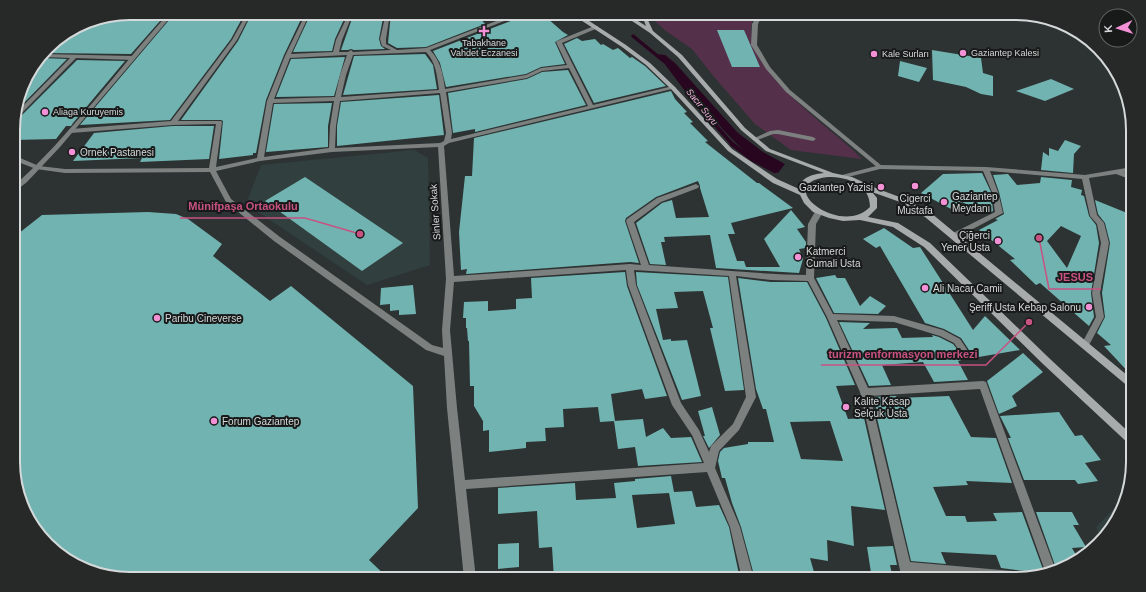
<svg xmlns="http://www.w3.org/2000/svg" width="1146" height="592" font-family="Arial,sans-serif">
	<rect width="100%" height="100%" fill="#2d3333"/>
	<g fill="#313f3e">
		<path d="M414,150L428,158L430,265L367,285L246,204L261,165Z"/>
		<path d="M1125,497L1121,514L1100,537L1096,527Z"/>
	</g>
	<path fill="#55304a" d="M650,13H756C727,62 834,128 862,159L791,150L755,124L715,78L692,49L666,31L650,17Z"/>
	<path fill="#280620" d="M658,54L665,55L675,63L737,132L763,152L785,164L778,173C769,167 757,162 749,155C715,125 688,87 658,54Z"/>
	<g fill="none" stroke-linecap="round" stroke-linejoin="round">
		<path stroke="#280620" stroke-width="3.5" d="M633,36L666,63L697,104L733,145"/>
		<path stroke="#280620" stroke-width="4.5" d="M732,144L752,159L775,171"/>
	</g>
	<g fill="#71b3b1" fill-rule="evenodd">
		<path d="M130,13H167L131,54L45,53L53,42L86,22Z"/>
		<path d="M175,13H245L231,39L170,120L80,125Z"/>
		<path d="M252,13H304L284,55L266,100L256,153H253V155L219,159L223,121L221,120H181L238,41Z"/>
		<path d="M311,13H347L335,39L332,51L293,52Z"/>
		<path d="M354,13H384L379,39L381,46L385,49L354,50L351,49L348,50H341Z"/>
		<path d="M391,13H467L469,15L477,14L485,24L426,47L397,48L388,43Z"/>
		<path d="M521,17L529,18L534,17L538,20L547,18L563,32L568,35L555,42L565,64L541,67L526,74L446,87L440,63L433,51Z"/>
		<path d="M717,30H744L760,67H732Z"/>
		<path d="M577,38L582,41L595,39L601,45L603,44L613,50L618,48L630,58L632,57L645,66L666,86L594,103L564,44Z"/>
		<path d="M932,50L981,58L983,73L993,76V96L981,94L966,87L933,80Z"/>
		<path d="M425,54L433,65L437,89L343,95L354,56Z"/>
		<path d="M345,57L334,96L276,97L291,59Z"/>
		<path d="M41,58L67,59L17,110L25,79Z"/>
		<path d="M77,60L125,61L73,123L71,126H66L56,139L13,140L14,120L18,119Z"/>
		<path d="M900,61L927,68L919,82L898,76Z"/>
		<path d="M568,70L586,105L475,132V129L453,133L448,93L527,79L542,72Z"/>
		<path d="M1051,79L1074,89L1045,101L1016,91Z"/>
		<path d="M671,91L675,99L687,112L684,113L693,122L690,123L708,141L705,142L757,183H759L793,208L731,223L735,234H728L737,261H744L746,267H780L764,239L791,210L805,227L797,229L806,242V248L799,249L803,259L799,273L716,268L710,235L664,237L665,242H661L666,265L650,264L636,223L662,203L672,200L676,218L709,217L700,188V186L698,181L656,197L626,218L625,221L639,263L630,262L466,274L467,269L461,270L459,232L465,176H472L474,138Z"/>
		<path d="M439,95L444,135L337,146V126L341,102Z"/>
		<path d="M332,103L328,126V147L266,152L274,104Z"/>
		<path d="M173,126H214L209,159L140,162L142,158L73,161L94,133Z"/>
		<path d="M1065,140L1081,146L1074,154L1073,173L1041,170L1043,152L1049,156V148L1058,151Z"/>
		<path d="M982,173L991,192L993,211L987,214L962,202L953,210L921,193L943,174Z"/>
		<path d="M1008,174L1017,185L1040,183L1041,177L1072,180L1071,187L1082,190L1081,195L1084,196L1089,216L1096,225L1099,243L1091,293L1094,317L1089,326L1040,283L1036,285L1010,260L1015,259L979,230L998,220L995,219L1004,214L999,192L993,175ZM1061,226L1081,236L1067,268L1047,241Z"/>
		<path d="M305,177L403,243L362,271L265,201Z"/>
		<path d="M1095,200L1132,215L1133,377L1104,346L1111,345L1097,333L1105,317L1102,293L1110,243L1105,223L1098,214Z"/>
		<path d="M148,212L176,214L188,219L222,244L213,256L270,301L291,286L413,386L418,508L369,560L389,579H130L78,567L33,527L14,477V271L20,263L14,258V237L42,215Z"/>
		<path d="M884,228L913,248L920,247L973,330L985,316L1020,350L967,359L971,353L961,338L944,329L925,323L880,246L876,248L863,239Z"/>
		<path d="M625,272L627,286L667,396L645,399L642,389L611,394L615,421L600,422L598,407L563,409L564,427L545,428L546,441L526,442V448L489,452V430L483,431V421L474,406V386H470L469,341H468L467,328H466V318H463L464,302L488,301V311L516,309V299L532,298L531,278Z"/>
		<path d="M636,272L728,277L744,390L725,391L710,328H713L703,291L674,292L678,308L656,309L663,340L671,339V341L687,340L701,396L682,400L637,285Z"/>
		<path d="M835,275L837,278H845L860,306L870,296L886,306L878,314L834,313L816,278Z"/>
		<path d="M738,278L771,282H807L826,318L855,385L836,386L848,419L864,418L885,510L851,506L854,546L827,540L828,561L810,558L816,579H755L741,527L732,503L725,478H722L718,461L720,452L724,448L748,444V442H774L766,409H763L756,389ZM830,421L843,461L801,459L790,422Z"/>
		<path d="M413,285L416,314L399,315V310L390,311V304L380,305L381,288Z"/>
		<path d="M839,322L870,323L863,329L897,328L902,338L933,337L932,335L939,337L953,344L965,359L958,361L968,380L934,382L923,362L882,365L891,385L869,386Z"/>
		<path d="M1023,353L1043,372L1012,396L1017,406L999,414L987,381Z"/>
		<path d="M896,396L897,398L949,396L971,437L996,438L1012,483L966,481L968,485L933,487L946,516H965L967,522L997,521L993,513L1022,512L1044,572L1036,574H1031L1025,571L1001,568L996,555L941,552L946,564L911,561L877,418H880L872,397Z"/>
		<path d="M712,407L720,435L709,448L703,436H705L698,411Z"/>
		<path d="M1059,412L1075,436L1082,435L1101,460L1085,463L1098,481L1078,484L1075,480H1024L1008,438H1011L1000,416Z"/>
		<path d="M643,419L646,437L663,428L671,438L691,437L702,462L638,466L635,447L618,449L614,421Z"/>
		<path d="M671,476L674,492L692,491L696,507L719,505L729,527L740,579H726L725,573L696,576V578L685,579H554L552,547L539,548L537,511L498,514V488L575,483L576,500L616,498L614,483L635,481V479ZM669,493L675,524L637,528L632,495Z"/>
		<path d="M1036,512H1072L1079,525H1073L1086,547L1072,548L1079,560L1056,568Z"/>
		<path d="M519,543V567L498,569V544Z"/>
		<path d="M893,546L897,565H890L893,579H872L867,547Z"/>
	</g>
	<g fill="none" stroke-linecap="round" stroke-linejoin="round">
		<path fill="#7c807f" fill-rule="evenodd" d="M778,130L813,137L816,139L813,141L778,134H773L755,141L752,139L770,131Z"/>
		<path fill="#7c807f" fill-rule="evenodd" d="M759,13H763L758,24L757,45L770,67L790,90L882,166V168H878L786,92L766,69L751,45L752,24Z"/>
		<g fill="#7c807f" fill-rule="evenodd">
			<path d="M247,13H251L237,40L178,121H221L222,122L216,167L257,158L267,101L285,56L306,13H310L291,54L333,52L336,40L349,13H353L342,40L339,52H348L351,50L353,52L391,50L382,46L380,39L386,13H390L386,39V44L397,50L426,48L504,18L507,13H511L510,16L518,13H525L430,50C441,61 443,75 445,89L526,75L541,68L567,65L556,42L557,41L594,26H598V28L562,43L593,105L673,86L676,88L449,143L444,146L454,276L630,264L641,265L626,221L627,219L657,198L696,184L699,186L698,188L661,202L634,222L649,265C701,268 754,274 806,275L808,224L816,210H822L823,212L816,224L814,278L833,314L894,316L943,330L960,339L970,354L969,356L966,358L963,356L954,343L940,336L894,322L837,320L868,388L983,381L986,382L1055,568L1045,571L980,389L870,396L910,562L1025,572L1029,574L1030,576L1023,579H974L912,573L914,579H902L860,392L827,317L808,281L771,280L736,276L756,397L739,430L719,451L715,468L740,527L754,579H742L730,527L707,472L466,489L476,579H464L447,408L444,356L426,350L274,241L226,202L210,172L65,173L36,169L13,160V155L39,166L65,169L209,168L216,124L173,125L71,133L68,131L71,129L171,121L232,40ZM426,52C436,62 437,76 439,90L341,97L346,75L353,55ZM347,55L340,75L335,97L274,99L290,58ZM569,68L588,106L451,139L452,133L446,92L527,78L542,71ZM440,93L446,133L444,141L440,143L335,148L336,126L340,101ZM334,101L330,126L329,148L264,157L273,103ZM438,147L446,279L442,330L443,348L432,345L280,237L231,199L216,171L260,161L332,152ZM626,270L628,285L672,405L692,435L704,463L465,480L457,408L450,330L454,282ZM634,270L729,276L746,397L733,424L711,446L709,452L699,430L681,403L636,285Z"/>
			<path d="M44,54L132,56L135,58L132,60L76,58L17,118L14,119L16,113L70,58L41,57Z"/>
			<path d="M880,165L986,167L1085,175L1132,167V171L1124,172L1132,176V180L1116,174L1089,178L1097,215L1104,223L1109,243L1100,293L1104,317L1088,347L1085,348L1082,347L1081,345L1096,317L1092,293L1101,243L1097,224L1090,216L1082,179L990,171L998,192L1003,213L954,239L950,236L951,234L995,212L992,192L983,171L880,169L844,178L841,176L842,175Z"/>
		</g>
		<path fill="#7c807f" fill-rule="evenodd" d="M169,13H174L60,147L27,182L13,193V187C71,135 117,70 169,13Z"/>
		<path fill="#a7abab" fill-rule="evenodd" d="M573,13H600L598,14L580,15L626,45L650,63L675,87L732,149L777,179L799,189C800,177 814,174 824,173L766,151L741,130L678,57L650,33L620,13H625L646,26L643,18L645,13H649L647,18L653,31L682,55L745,128L770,149L833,173L852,177L878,189L905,199L931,213L1133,380V389L1130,388L925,217L900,202L872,192L877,198V208L868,217L898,223L930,243L1049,358L1133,436V446L1130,445L1043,364L924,247L893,227L860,220L843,221L829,218L813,212L804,203L800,195L773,183L728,151L671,89L646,65L622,47L573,15ZM828,177C848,177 870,184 870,207C840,238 770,183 828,177Z"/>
	</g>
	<g fill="#f391d6" stroke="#181a1a" stroke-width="1.5">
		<path d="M482 25h4v4h4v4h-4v4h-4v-4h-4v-4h4z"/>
		<circle cx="963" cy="53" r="4"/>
		<circle cx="874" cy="54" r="4"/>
		<circle cx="45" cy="112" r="4"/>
		<circle cx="72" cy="152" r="4"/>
		<circle cx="915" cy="186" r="4"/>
		<circle cx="881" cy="187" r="4"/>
		<circle cx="944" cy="202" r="4"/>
		<circle cx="998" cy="241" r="4"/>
		<circle cx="798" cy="257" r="4"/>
		<circle cx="925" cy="288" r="4"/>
		<circle cx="1089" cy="307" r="4"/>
		<circle cx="157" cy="318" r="4"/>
		<circle cx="846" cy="407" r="4"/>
		<circle cx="214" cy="421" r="4"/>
	</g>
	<g text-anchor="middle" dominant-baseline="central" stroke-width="4" stroke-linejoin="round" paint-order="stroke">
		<g font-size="9" fill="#d5d9d9" stroke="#181a1a" text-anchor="start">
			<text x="484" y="43" text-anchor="middle">Tabakhane<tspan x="484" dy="10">Vahdet Eczanesi</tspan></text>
			<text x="971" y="53">Gaziantep Kalesi</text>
			<text x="882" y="54">Kale Surları</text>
			<text x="53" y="112">Aliaga Kuruyemis</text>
		</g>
		<g font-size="9" font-style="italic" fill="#f6b2e0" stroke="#181a1a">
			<text transform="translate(702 107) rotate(51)">Sacır Suyu</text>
		</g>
		<g font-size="10" fill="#d5d9d9" stroke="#181a1a" text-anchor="start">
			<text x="80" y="152">Ornek Pastanesi</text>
			<text x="873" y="187" text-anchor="end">Gaziantep Yazisi</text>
			<text x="952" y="196">Gaziantep<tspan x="952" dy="12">Meydanı</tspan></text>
			<text x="915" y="198" text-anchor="middle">Cigerci<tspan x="915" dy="12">Mustafa</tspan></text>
			<text x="990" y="235" text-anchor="end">Çiğerci<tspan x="990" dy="12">Yener Usta</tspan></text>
			<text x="806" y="251">Katmerci<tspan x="806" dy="12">Cumali Usta</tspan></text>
			<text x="933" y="288">Ali Nacar Camii</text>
			<text x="1081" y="307" text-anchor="end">Şeriff Usta Kebap Salonu</text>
			<text x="165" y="318">Paribu Cineverse</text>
			<text x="854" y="401">Kalite Kasap<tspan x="854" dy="12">Selçuk Usta</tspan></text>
			<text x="222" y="421">Forum Gaziantep</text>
		</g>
		<g font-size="10" fill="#d5d9d9" stroke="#181a1a">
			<text transform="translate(435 212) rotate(-94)">Sinler Sokak</text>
		</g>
	</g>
	<path d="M0 0H1146V592H0ZM130 20H1016A110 110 0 0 1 1126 130V462A110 110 0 0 1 1016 572H130A110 110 0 0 1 20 462V130A110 110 0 0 1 130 20Z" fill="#272929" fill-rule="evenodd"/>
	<path fill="none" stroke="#d5d9d9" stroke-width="2" d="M130 20H1016A110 110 0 0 1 1126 130V462A110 110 0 0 1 1016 572H130A110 110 0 0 1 20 462V130A110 110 0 0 1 130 20Z"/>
	<path fill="none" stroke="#c85281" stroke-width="1.5" d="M360 234L305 218H180M1039 238L1049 289H1101M1029 322L986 365H821"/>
	<g fill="#c85281" stroke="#181a1a" stroke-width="1.5">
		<circle cx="360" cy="234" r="4"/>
		<circle cx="1039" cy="238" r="4"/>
		<circle cx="1029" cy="322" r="4"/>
	</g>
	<g font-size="11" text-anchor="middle" font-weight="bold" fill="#c85281" stroke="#181a1a" stroke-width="4" stroke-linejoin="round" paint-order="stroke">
		<text x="243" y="210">Münifpaşa Ortaokulu</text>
		<text x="1075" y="281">JESUS</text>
		<text x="903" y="358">turizm enformasyon merkezi</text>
	</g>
	<g transform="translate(1118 28) rotate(266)"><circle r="19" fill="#181a1a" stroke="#646666"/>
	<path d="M0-3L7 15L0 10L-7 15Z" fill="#f391d6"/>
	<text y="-6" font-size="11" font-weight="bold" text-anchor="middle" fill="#d5d9d9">K</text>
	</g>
</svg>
